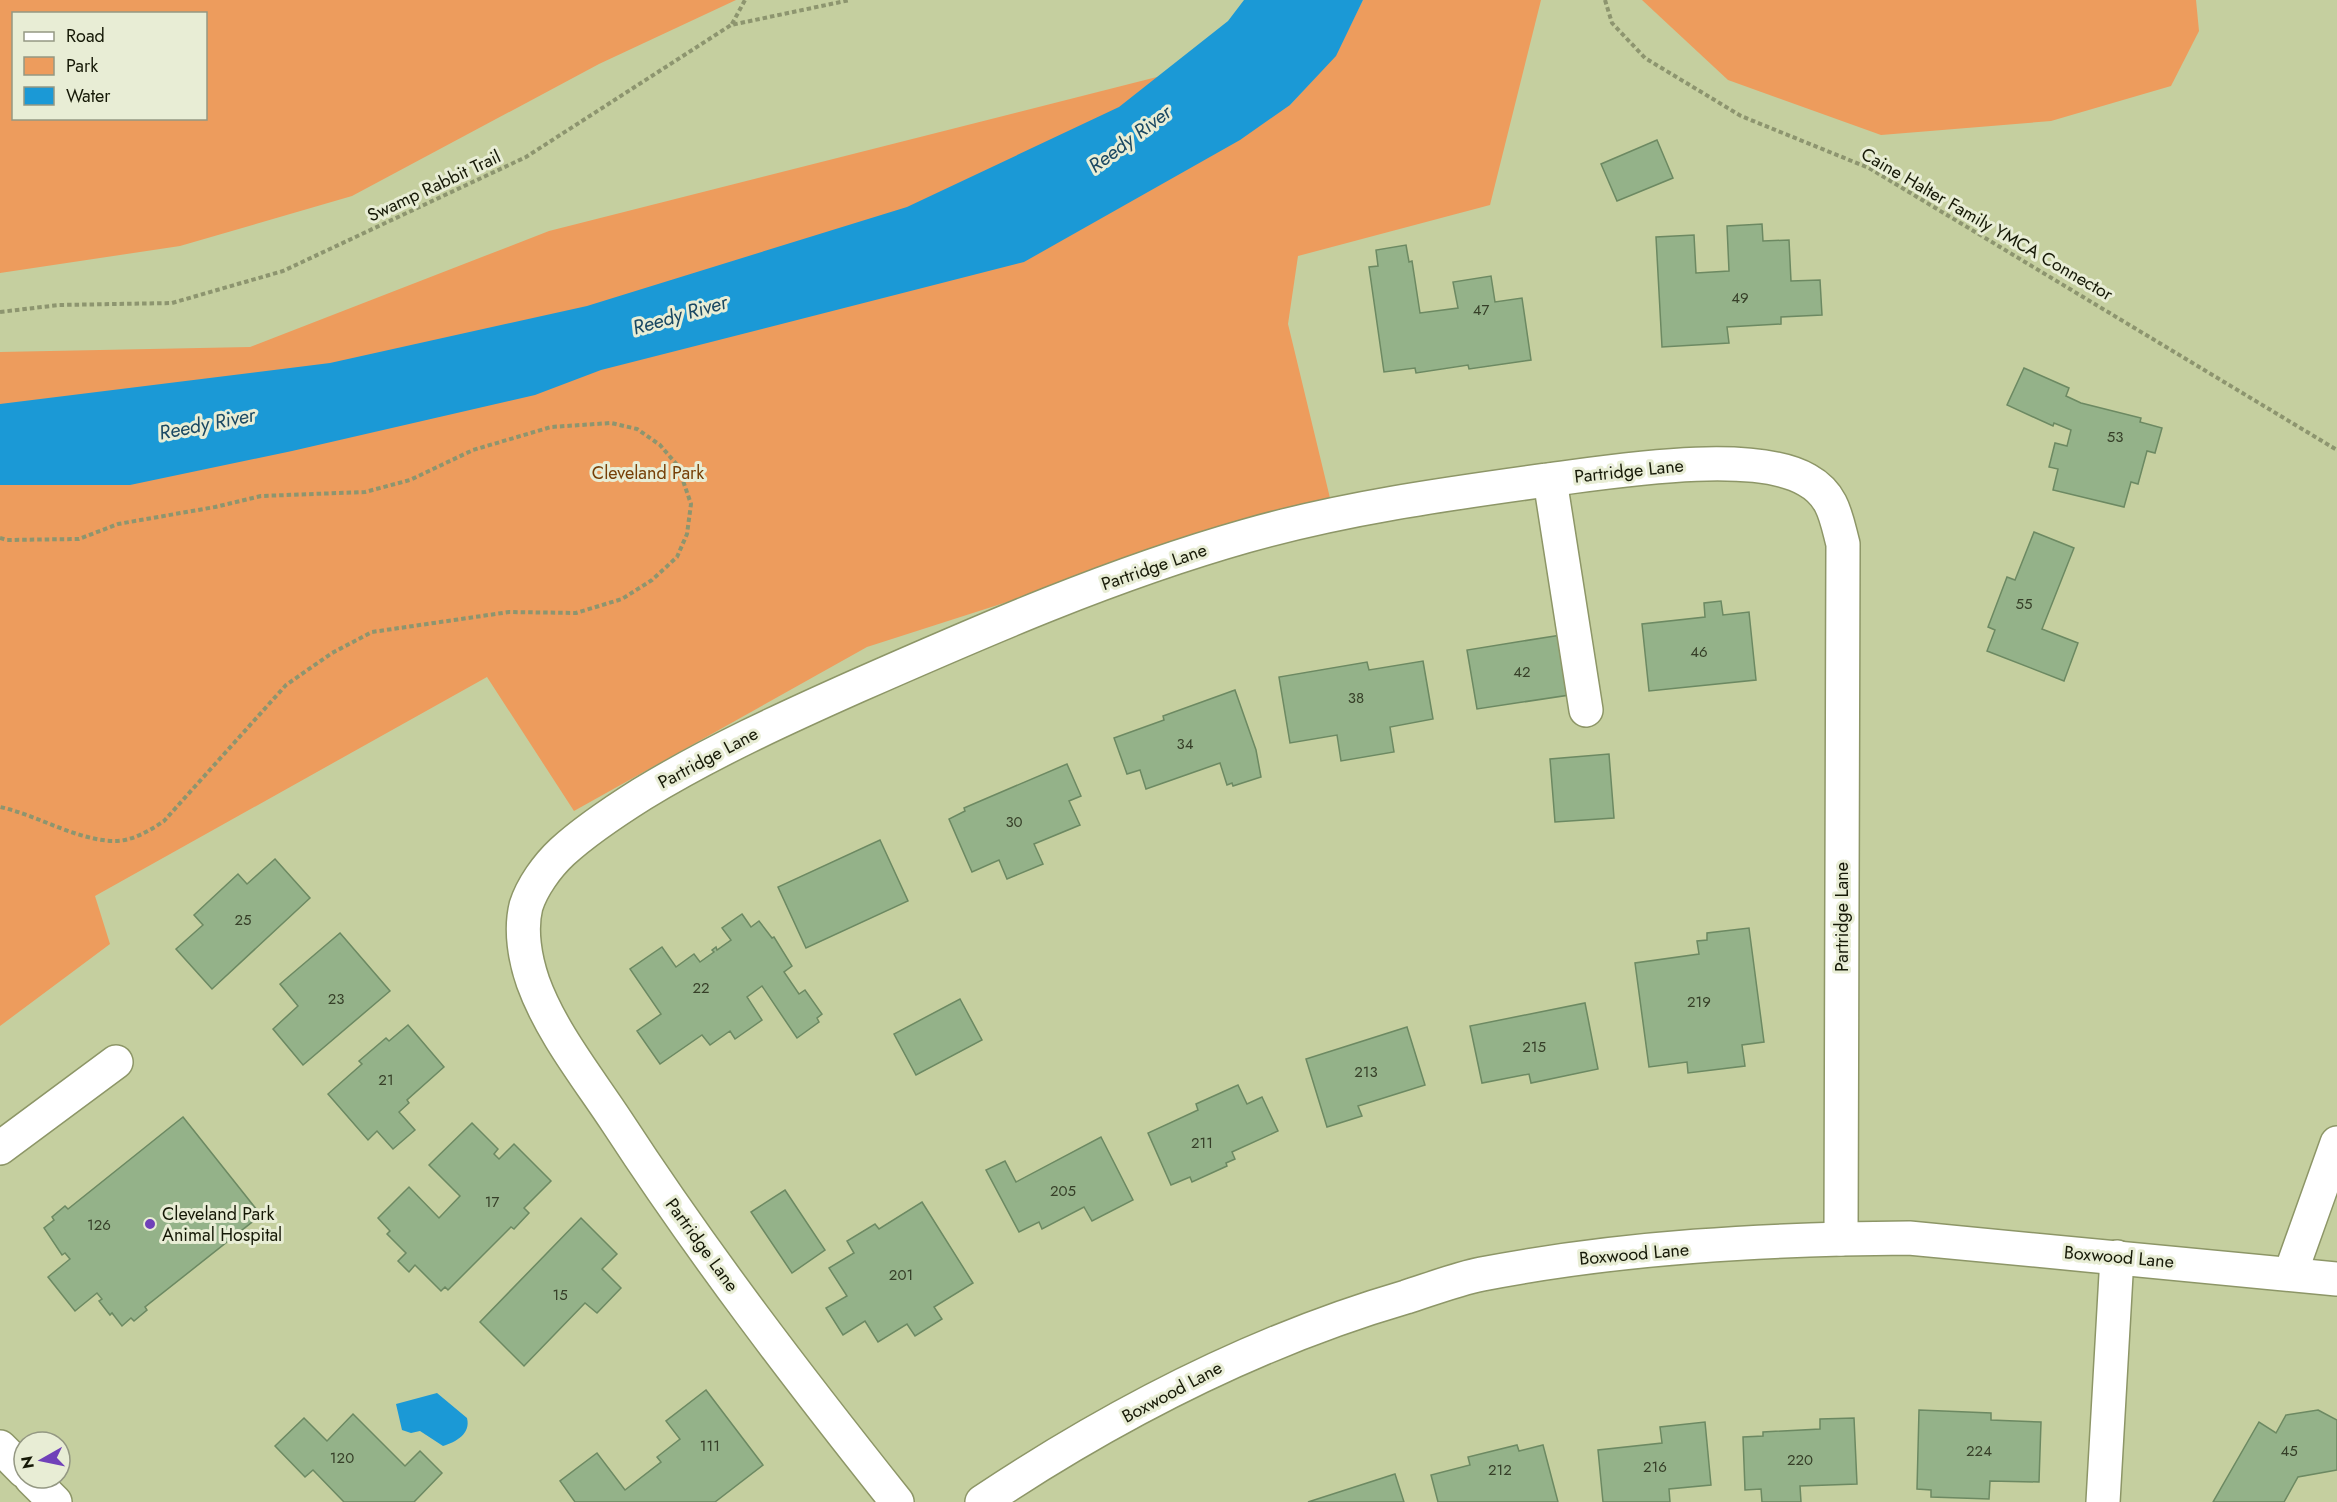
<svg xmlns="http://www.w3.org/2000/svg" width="2337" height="1502" font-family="Jost,sans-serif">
	<rect width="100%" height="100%" fill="#c5cf9f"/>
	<g fill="#ed9c5d" fill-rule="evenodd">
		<path d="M0,0H736L599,64L352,196L180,246L0,273ZM14,14H206V118H14Z"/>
		<path d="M1363,0H1541L1490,205L1298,256L1288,324L1330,498L867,647L574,811L487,677L95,896L110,944L0,1026V352L250,347L549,231L1216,62L1290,105L1335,56Z"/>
		<path d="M1642,0H2196L2199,31L2171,86L2051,121L1881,135L1728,80Z"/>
	</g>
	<g fill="#1b99d6">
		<path d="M1244,0H1363L1336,56L1290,105L1240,140L1024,262L601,370L535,395L292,451L130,485H0V404L330,363L587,306L907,207L1119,107L1228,21Z"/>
		<path d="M437,1393L467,1418C471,1434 456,1442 443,1446L420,1431L411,1433L402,1430L396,1404Z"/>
	</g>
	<g fill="#94b289" stroke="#6c8962" stroke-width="1.5">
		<path d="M1657,140L1673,178L1617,201L1601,164Z"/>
		<path d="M1762,224L1763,241L1789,240L1791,281L1820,280L1822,315L1781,317V324L1727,327L1729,343L1662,347L1656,237L1694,235L1696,273L1729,271L1727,226Z"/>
		<path d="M1406,245L1409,262L1412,261L1420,313L1458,308L1453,282L1491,276L1495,302L1522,298L1531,360L1469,369L1468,365L1416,373L1415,368L1384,372L1369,267L1378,266L1376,250Z"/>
		<path d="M2024,368L2069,388L2066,396L2081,403L2141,418L2140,422L2162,428L2155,453L2147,451L2138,484L2131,482L2124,507L2053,490L2058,469L2049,467L2055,443L2067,446L2071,430L2054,423L2053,426L2007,405Z"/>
		<path d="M2034,532L2074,548L2042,629L2078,643L2064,681L1987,651L1995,630L1988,627L2007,577L2015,580Z"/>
		<path d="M1721,601L1723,615L1749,612L1756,680L1649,691L1642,624L1705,617L1704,603Z"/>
		<path d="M1567,634L1576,694L1477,709L1467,650Z"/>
		<path d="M1423,661L1433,719L1390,727L1394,752L1341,761L1337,735L1290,743L1279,677L1367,662L1369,670Z"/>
		<path d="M1235,690L1256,750L1261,777L1233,786L1232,783L1227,785L1220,763L1146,789L1140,770L1127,774L1114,738L1164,720L1163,716Z"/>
		<path d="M1609,754L1614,818L1555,822L1550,759Z"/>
		<path d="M1067,764L1081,796L1069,801L1080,825L1034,844L1043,864L1007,879L999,860L972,872L949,819L965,811L964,808Z"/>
		<path d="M880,840L908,901L806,948L778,887Z"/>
		<path d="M275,859L310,898L212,989L176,949L203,925L194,915L238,874L247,884Z"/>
		<path d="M742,914L751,927L759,921L772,938L774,937L792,966L784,972L799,994L805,990L822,1014L817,1018L819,1022L797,1038L762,986L747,997L762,1020L735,1039L730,1031L710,1045L702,1035L660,1064L637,1031L661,1014L630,969L662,947L676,967L694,954L700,962L714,952L712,950L716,947L717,950L731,940L722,928Z"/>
		<path d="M1749,928L1764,1042L1742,1045L1745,1066L1688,1073L1687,1062L1649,1067L1635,963L1699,954L1697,941L1707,940V933Z"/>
		<path d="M340,933L390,991L303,1065L273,1029L298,1006L280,984Z"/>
		<path d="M960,999L982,1040L916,1075L894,1034Z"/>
		<path d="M1585,1003L1598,1069L1531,1083L1529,1074L1482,1083L1470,1026Z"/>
		<path d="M408,1025L444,1067L407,1100L409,1103L399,1112L415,1130L393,1149L377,1131L368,1140L328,1094L362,1064L359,1061L386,1038L389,1041Z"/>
		<path d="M1407,1027L1425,1085L1358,1106L1362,1116L1327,1127L1306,1059Z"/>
		<path d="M1238,1085L1247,1104L1262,1097L1278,1131L1232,1152L1235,1159L1226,1163L1227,1166L1192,1182L1190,1177L1171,1185L1148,1133L1198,1110L1196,1104Z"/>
		<path d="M183,1117L261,1215L145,1307L147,1310L134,1321L131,1318L122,1326L112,1313L110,1315L99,1301L102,1299L97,1293L75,1311L48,1277L70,1259L65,1253L62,1255L44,1228L54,1220L52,1217L65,1206L68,1209Z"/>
		<path d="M472,1123L498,1149L494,1154L499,1159L514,1144L551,1181L524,1208L529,1213L514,1229L511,1227L448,1290L445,1287L441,1291L415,1265L409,1272L398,1261L406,1253L387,1234L390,1231L378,1218L409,1187L439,1218L460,1196L429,1165Z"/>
		<path d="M1101,1137L1133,1200L1092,1221L1084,1207L1042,1229L1039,1222L1019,1232L986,1170L1005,1161L1016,1182Z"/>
		<path d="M785,1190L825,1250L792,1273L751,1212Z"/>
		<path d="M922,1202L973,1283L934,1307L942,1319L915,1336L907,1324L878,1342L865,1321L843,1335L826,1308L847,1296L829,1268L854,1253L847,1241L875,1224L879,1229Z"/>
		<path d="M581,1218L617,1254L602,1269L621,1288L597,1313L585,1303L524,1366L480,1322Z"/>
		<path d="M706,1390L763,1465L715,1502H575L560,1481L597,1453L625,1490L661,1462L657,1457L680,1439L666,1421Z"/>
		<path d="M1919,1410L1991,1413V1420L2041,1422L2039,1482L1990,1481L1989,1499L1931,1497V1490L1917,1489Z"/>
		<path d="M2318,1410L2337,1420V1470L2298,1477L2284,1502H2213L2259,1422L2276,1433L2286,1415Z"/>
		<path d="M353,1414L405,1466L420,1451L442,1473L414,1502H344L313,1470L305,1477L275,1446L304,1418L327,1441Z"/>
		<path d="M1854,1418L1857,1484L1800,1486L1801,1502H1762L1761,1489L1745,1490L1743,1437L1763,1436V1432L1820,1429V1419Z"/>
		<path d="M1705,1422L1711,1485L1669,1489L1670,1502H1603L1598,1450L1662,1443L1660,1427Z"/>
		<path d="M1517,1445L1519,1451L1543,1445L1558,1502H1438L1431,1475L1470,1465L1468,1457Z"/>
		<path d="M1395,1474L1404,1502H1308Z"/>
	</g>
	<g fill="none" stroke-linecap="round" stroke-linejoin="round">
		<defs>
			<g id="minor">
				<path d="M1550,480L1586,710"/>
				<path d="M0,1148L116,1062"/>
				<path d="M2291,1272L2337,1143"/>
				<path d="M0,1447L24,1471"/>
				<path d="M31,1478L55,1502"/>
				<path d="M897,1502C799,1379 703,1254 617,1122C588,1078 551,1032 533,982C525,959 520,930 526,906C532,887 547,866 562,852C586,830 615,811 642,794C711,752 783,719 857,686C984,630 1112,574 1246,536C1344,508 1446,494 1547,480C1610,472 1753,448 1807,480C1834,495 1836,518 1843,544L1841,1239"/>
				<path d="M982,1502C1114,1414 1255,1341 1406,1297C1431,1289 1457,1279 1482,1274C1622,1247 1767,1239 1909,1238L2337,1279"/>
				<path d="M2103,1502L2117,1257"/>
			</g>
		</defs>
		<use href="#minor" stroke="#8d9667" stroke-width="36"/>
		<g stroke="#8d956f" stroke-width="4" stroke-dasharray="4.5 3" stroke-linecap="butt">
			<path d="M1605,0L1612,23L1645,58L1741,116L1869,168L2337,450"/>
			<path d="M732,24L745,0"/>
			<path d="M0,312L59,305L172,303L283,271L526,157L731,25L850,0"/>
			<path d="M0,538L7,540L79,539L118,524L215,507L261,496L365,492L410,480L473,450L551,427L611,423L637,429L660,445L678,466L691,504L687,534L677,557L652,580L622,599L576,613L509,612L372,632L332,653L286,685L164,821C149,831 131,842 112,841C74,839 37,815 0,807"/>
		</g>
		<use href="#minor" stroke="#fff" stroke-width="33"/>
	</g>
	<circle fill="#7041b9" stroke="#e8edd5" stroke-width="2" cx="150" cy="1224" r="6"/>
	<g text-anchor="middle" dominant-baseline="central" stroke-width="6" stroke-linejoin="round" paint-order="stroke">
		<g font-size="15" fill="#363f28">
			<text x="1740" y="298">49</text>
			<text x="1481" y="310">47</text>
			<text x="2115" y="437">53</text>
			<text x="2024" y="604">55</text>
			<text x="1699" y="652">46</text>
			<text x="1522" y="672">42</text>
			<text x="1356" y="698">38</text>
			<text x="1185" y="744">34</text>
			<text x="1014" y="822">30</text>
			<text x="243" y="920">25</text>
			<text x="701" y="988">22</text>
			<text x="336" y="999">23</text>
			<text x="1699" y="1002">219</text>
			<text x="1534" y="1047">215</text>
			<text x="1366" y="1072">213</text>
			<text x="386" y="1080">21</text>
			<text x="1202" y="1143">211</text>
			<text x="1063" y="1191">205</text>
			<text x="492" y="1202">17</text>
			<text x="99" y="1225">126</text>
			<text x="901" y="1275">201</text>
			<text x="560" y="1295">15</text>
			<text x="710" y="1446">111</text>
			<text x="1979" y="1451">224</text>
			<text x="2289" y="1451">45</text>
			<text x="342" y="1458">120</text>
			<text x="1800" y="1460">220</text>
			<text x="1655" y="1467">216</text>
			<text x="1500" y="1470">212</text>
		</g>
		<g font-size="18" fill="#161907" stroke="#e8edd5">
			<text transform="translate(434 186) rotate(-25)">Swamp Rabbit Trail</text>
			<text transform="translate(1987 224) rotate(30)">Caine Halter Family YMCA Connector</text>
			<text transform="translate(1629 471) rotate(-6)">Partridge Lane</text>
			<text transform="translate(1154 567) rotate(-19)">Partridge Lane</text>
			<text transform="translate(708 758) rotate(-28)">Partridge Lane</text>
			<text transform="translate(1842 917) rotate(-90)">Partridge Lane</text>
			<text transform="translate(702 1245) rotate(54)">Partridge Lane</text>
			<text transform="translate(1634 1254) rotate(-5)">Boxwood Lane</text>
			<text transform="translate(2119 1257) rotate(5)">Boxwood Lane</text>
			<text transform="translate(1172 1392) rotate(-28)">Boxwood Lane</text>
		</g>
		<g font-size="18" fill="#763f07" stroke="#e8edd5">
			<text x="648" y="473">Cleveland Park</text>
		</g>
		<g font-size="18" fill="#161907" stroke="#e8edd5" text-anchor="start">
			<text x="162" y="1214">Cleveland Park<tspan x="162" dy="21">Animal Hospital</tspan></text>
		</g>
		<g font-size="20" font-style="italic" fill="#1a4862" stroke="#e8edd5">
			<text transform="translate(1130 139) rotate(-37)">Reedy River</text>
			<text transform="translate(680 315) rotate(-16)">Reedy River</text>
			<text transform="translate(207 424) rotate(-11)">Reedy River</text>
		</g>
	</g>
	<rect x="12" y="12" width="195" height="108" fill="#e8edd5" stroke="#949883" stroke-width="1.5"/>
	<rect x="24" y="32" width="30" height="9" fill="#ffffff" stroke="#949883" stroke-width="1.5"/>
	<text x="66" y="42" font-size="18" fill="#161907">Road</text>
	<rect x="24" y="57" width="30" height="18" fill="#ed9c5d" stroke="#949883" stroke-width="1.5"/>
	<text x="66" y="72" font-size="18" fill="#161907">Park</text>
	<rect x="24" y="87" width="30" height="18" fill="#1b99d6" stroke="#949883" stroke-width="1.5"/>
	<text x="66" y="102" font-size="18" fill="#161907">Water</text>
	<g transform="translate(42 1460) rotate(261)"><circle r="28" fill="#e8edd5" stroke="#949883" stroke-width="1.5"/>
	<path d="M0-4.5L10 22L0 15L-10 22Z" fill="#7041b9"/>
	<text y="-9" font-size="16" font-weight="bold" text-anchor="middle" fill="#161907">N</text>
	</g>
</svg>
